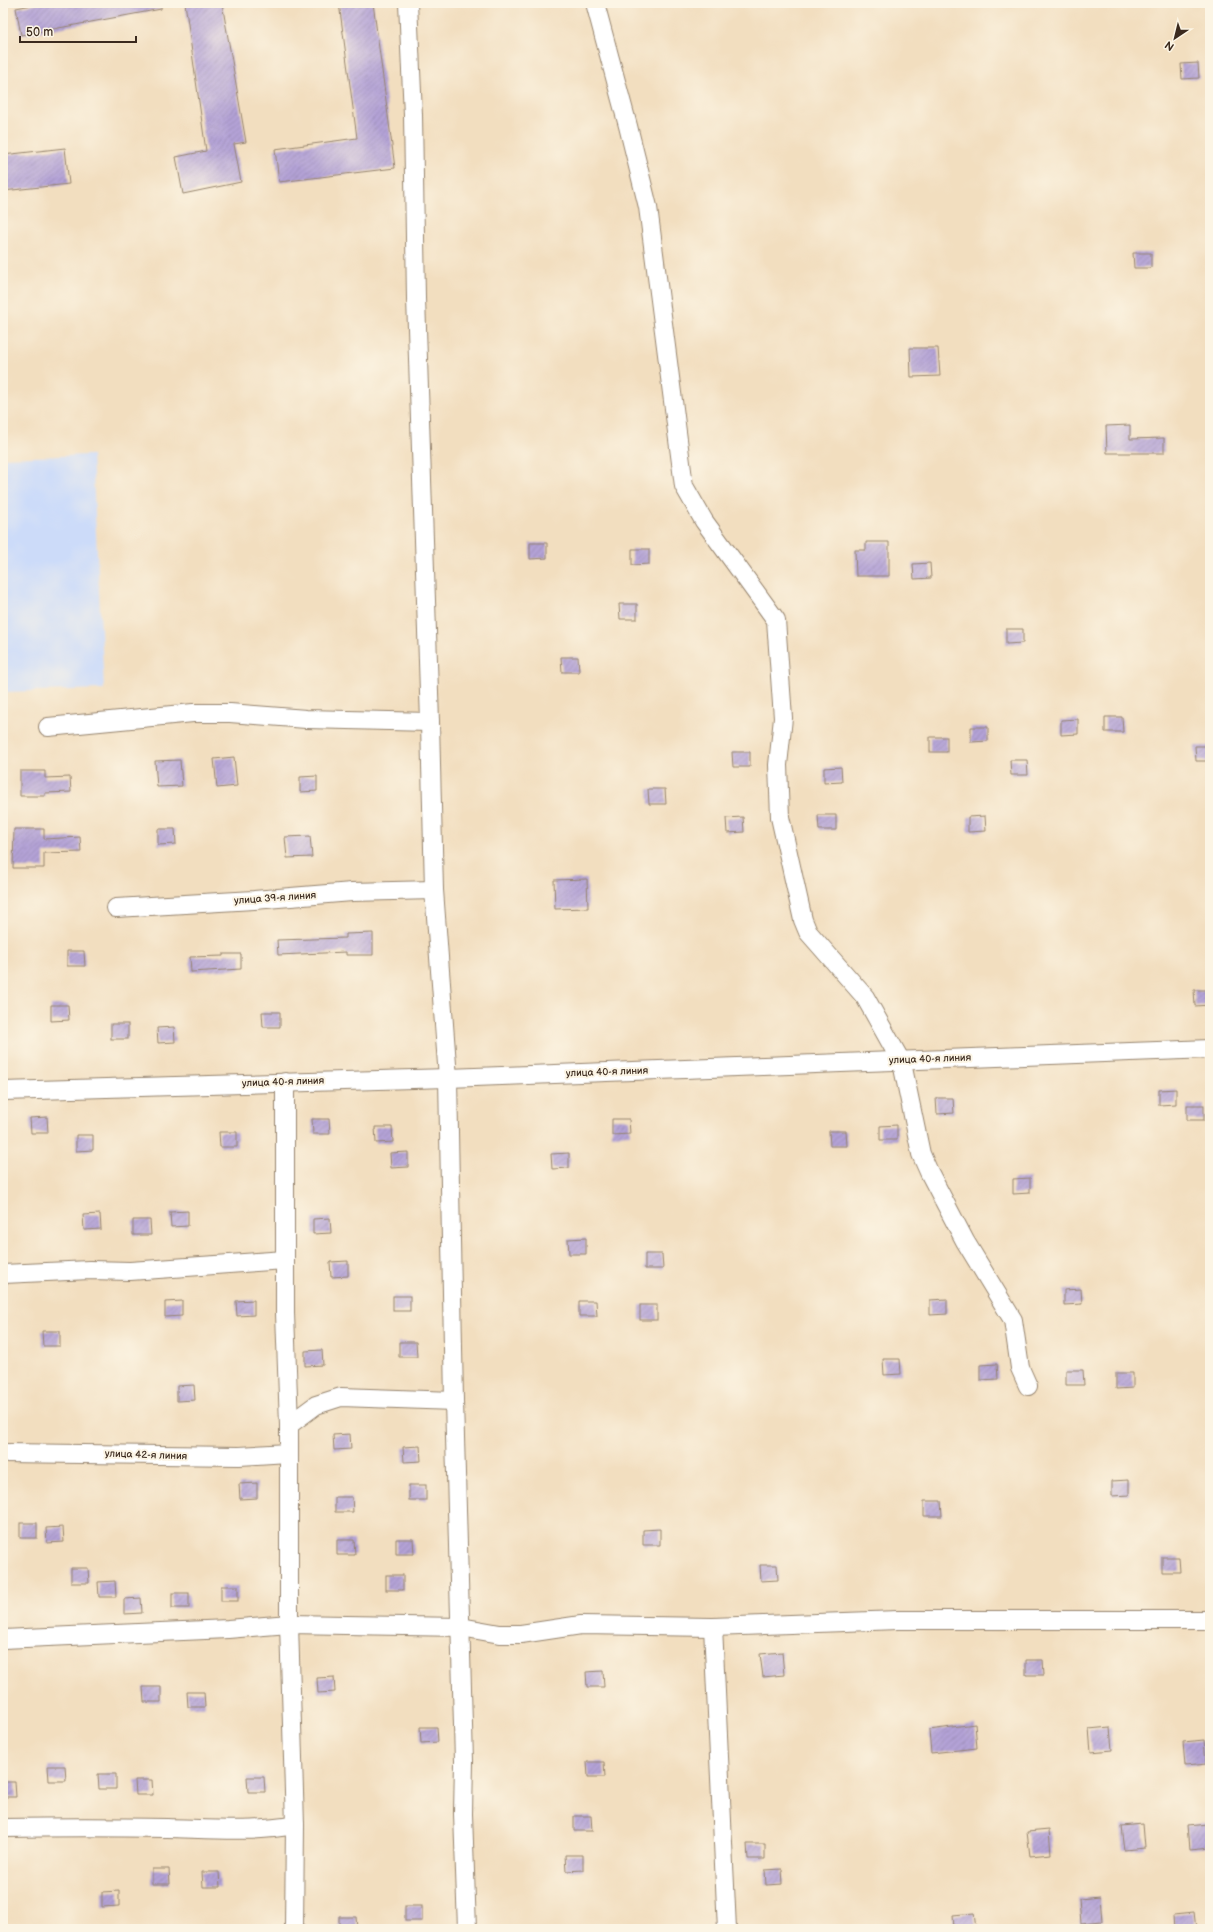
<svg xmlns="http://www.w3.org/2000/svg" width="1213" height="1932" font-family="'Balsamiq Sans',sans-serif">
	<defs>
		<pattern id="building-hatch" width="6" height="6" patternUnits="userSpaceOnUse"><rect width="6" height="6" fill="#b4a3d7"/><path d="M-1 1l2-2M0 6l6-6M5 7l2-2" fill="none" stroke="#9485ae"/></pattern>
	</defs>
	<rect width="100%" height="100%" fill="#fcf5e5"/>
	<filter id="ink" filterUnits="userSpaceOnUse"><feTurbulence type="fractalNoise" baseFrequency=".025" numOctaves="2"/><feDisplacementMap in="SourceGraphic" scale="8" xChannelSelector="R" yChannelSelector="G"/><feConvolveMatrix kernelMatrix="1 2 1 2 8 2 1 2 1" color-interpolation-filters="sRGB"/></filter>
	<filter id="wash" filterUnits="userSpaceOnUse"><feTurbulence type="fractalNoise" baseFrequency=".012" numOctaves="4" result="noise"/><feDisplacementMap in="SourceGraphic" scale="16" xChannelSelector="R" yChannelSelector="G"/><feGaussianBlur stdDeviation="0.9" result="paint"/><feColorMatrix in="noise" values="0 0 0 0 0 0 0 0 0 0 0 0 0 0 0 0 0 1.4 0 .05"/><feComposite in="paint" operator="in"/></filter>
	<g filter="url(#wash)">
		<rect width="100%" height="100%" fill="#f2debf"/>
		<path fill="#ccdbf9" d="M92,455L104,689L3,692V458Z"/>
		<g id="blocks">
			<g fill="url(#building-hatch)">
				<path d="M42,3H161V9L21,35L16,8Z"/>
				<path d="M185,3H222L246,142L234,144L241,182L183,194L176,157L206,151Z"/>
				<path d="M339,3H373L395,168L279,182L275,149L357,138Z"/>
				<path d="M1198,63L1199,78L1182,79L1181,64Z"/>
				<path d="M65,148L69,184L3,191V155Z"/>
				<path d="M1133,253H1151V268H1134Z"/>
				<path d="M910,348H938L940,376L911,377Z"/>
				<path d="M1130,425V439L1164,438V453H1107L1106,426Z"/>
				<path d="M866,542H889V576H856L855,550H866Z"/>
				<path d="M530,543H547V558L530,559Z"/>
				<path d="M632,549H649V564L632,565Z"/>
				<path d="M930,563L931,578L914,579L913,564Z"/>
				<path d="M619,604H637V619H620Z"/>
				<path d="M1006,629H1023V643L1006,644Z"/>
				<path d="M561,657H578L579,672H562Z"/>
				<path d="M1105,717H1122L1123,732H1105Z"/>
				<path d="M1078,719V734L1061,735V720Z"/>
				<path d="M971,727H988V741L971,742Z"/>
				<rect x="930" y="737" width="17" height="15"/>
				<path d="M1195,746H1210V761H1196Z"/>
				<path d="M732,752H750V767H733Z"/>
				<path d="M234,757L237,786L217,788L214,759Z"/>
				<path d="M180,760L182,786L157,787L155,761Z"/>
				<path d="M1010,760H1027L1028,775H1011Z"/>
				<path d="M841,767L842,782L824,783V768Z"/>
				<path d="M20,771H45V778L70,777L71,792L45,793V796H20Z"/>
				<path d="M317,776V791L300,792V777Z"/>
				<path d="M648,789H665L666,804H649Z"/>
				<path d="M818,815H836V830H819Z"/>
				<path d="M985,816L986,831L968,832V817Z"/>
				<path d="M743,817L744,832L727,833L726,818Z"/>
				<path d="M14,829H44V839L80,837L81,852L44,853V868H13Z"/>
				<path d="M158,829H175L176,844L158,845Z"/>
				<path d="M310,836L312,857L287,858L285,837Z"/>
				<path d="M587,879L588,908L555,909L554,880Z"/>
				<path d="M373,933V955H346V952L278,955L277,940L346,938V934Z"/>
				<path d="M67,951H84L85,966H67Z"/>
				<path d="M223,954H241V969L191,972L190,957L223,956Z"/>
				<path d="M1194,990H1210V1005L1195,1006Z"/>
				<path d="M51,1005H68L69,1020L51,1021Z"/>
				<path d="M262,1012H280V1027H263Z"/>
				<rect x="111" y="1024" width="17" height="15"/>
				<path d="M174,1027L175,1042L158,1043L157,1028Z"/>
				<path d="M1176,1089V1104L1159,1105V1090Z"/>
				<path d="M936,1098H953L954,1113L937,1114Z"/>
				<rect x="1187" y="1105" width="17" height="15"/>
				<path d="M47,1117L48,1133H31L30,1118Z"/>
				<path d="M312,1119H329L330,1134H313Z"/>
				<path d="M612,1119H629L630,1134L612,1135Z"/>
				<path d="M897,1125V1140H880V1126Z"/>
				<path d="M375,1127H392L393,1142L376,1143Z"/>
				<path d="M829,1131H846L847,1146H830Z"/>
				<path d="M219,1132H237V1147H220Z"/>
				<path d="M76,1135H93V1150L76,1151Z"/>
				<path d="M408,1152V1167L391,1168L390,1153Z"/>
				<path d="M569,1153V1168L552,1169L551,1154Z"/>
				<path d="M1030,1178V1193L1013,1194V1179Z"/>
				<path d="M188,1211V1226L171,1227L170,1212Z"/>
				<path d="M100,1214L101,1229L84,1230L83,1215Z"/>
				<path d="M330,1218L331,1233L313,1234V1219Z"/>
				<path d="M133,1220H150L151,1235H133Z"/>
				<path d="M586,1238V1254H569L568,1239Z"/>
				<path d="M645,1254H662L663,1269H645Z"/>
				<path d="M348,1261V1276L331,1277L330,1262Z"/>
				<path d="M1081,1289L1082,1304L1064,1305V1290Z"/>
				<rect x="393" y="1296" width="17" height="15"/>
				<path d="M947,1299V1314L930,1315V1300Z"/>
				<path d="M254,1300V1315L237,1316L236,1301Z"/>
				<path d="M182,1301V1316L165,1317V1302Z"/>
				<path d="M579,1301H596L597,1316H579Z"/>
				<rect x="640" y="1305" width="17" height="15"/>
				<path d="M42,1331H60V1346H43Z"/>
				<path d="M399,1342H416L417,1357H399Z"/>
				<path d="M322,1350L323,1365L305,1366V1351Z"/>
				<path d="M883,1359H900L901,1374L884,1375Z"/>
				<path d="M997,1364L998,1379L980,1380V1365Z"/>
				<path d="M1066,1370H1083L1084,1385H1066Z"/>
				<path d="M1116,1373H1133V1388L1116,1389Z"/>
				<path d="M194,1385L195,1400L177,1401V1386Z"/>
				<path d="M350,1434L351,1449L334,1450L333,1435Z"/>
				<path d="M420,1446L421,1461L404,1462L403,1447Z"/>
				<path d="M1129,1480V1495L1112,1496V1481Z"/>
				<path d="M257,1483V1498L240,1499L239,1484Z"/>
				<rect x="409" y="1485" width="17" height="15"/>
				<path d="M335,1497H352L353,1512H335Z"/>
				<path d="M924,1501H941L942,1516H924Z"/>
				<rect x="20" y="1523" width="17" height="15"/>
				<path d="M63,1527L64,1542L47,1543L46,1528Z"/>
				<path d="M660,1529V1545H643V1530Z"/>
				<path d="M396,1539H413L414,1554H396Z"/>
				<path d="M337,1540H354L355,1555H337Z"/>
				<path d="M1162,1557H1179L1180,1572H1162Z"/>
				<path d="M760,1565H777L778,1580L761,1581Z"/>
				<path d="M71,1568H88L89,1583H71Z"/>
				<rect x="386" y="1575" width="17" height="15"/>
				<path d="M115,1581L116,1597H99L98,1582Z"/>
				<rect x="221" y="1586" width="17" height="15"/>
				<rect x="172" y="1593" width="17" height="15"/>
				<path d="M141,1598L142,1613L124,1614V1599Z"/>
				<path d="M782,1652L784,1675L763,1677L760,1654Z"/>
				<path d="M1026,1660H1043L1044,1675H1026Z"/>
				<path d="M603,1671L604,1687H587L586,1672Z"/>
				<path d="M334,1677L335,1692L318,1693L317,1678Z"/>
				<path d="M143,1687H161V1702H144Z"/>
				<path d="M187,1692H204L205,1707H188Z"/>
				<path d="M975,1724L977,1748L931,1753L929,1730Z"/>
				<path d="M420,1727H437L438,1742L421,1743Z"/>
				<path d="M1110,1727L1112,1750L1091,1752L1089,1729Z"/>
				<path d="M1204,1740L1206,1764L1185,1766L1183,1742Z"/>
				<path d="M587,1762H604L605,1777H588Z"/>
				<path d="M48,1766H65L66,1781H49Z"/>
				<path d="M98,1774H116V1789H99Z"/>
				<path d="M247,1777H264L265,1792H248Z"/>
				<path d="M135,1780H152L153,1795H136Z"/>
				<path d="M3,1782H15L16,1797H3Z"/>
				<path d="M574,1816H591L592,1831H574Z"/>
				<path d="M1143,1824L1145,1848L1124,1850L1121,1826Z"/>
				<path d="M1208,1824L1210,1847L1189,1849L1187,1826Z"/>
				<path d="M1049,1830L1051,1854L1030,1856L1027,1832Z"/>
				<path d="M747,1844H765V1859H748Z"/>
				<path d="M565,1855H583V1870L566,1871Z"/>
				<path d="M152,1869H169L170,1884H152Z"/>
				<path d="M782,1869L783,1884L766,1885L765,1870Z"/>
				<path d="M202,1872H219L220,1887H203Z"/>
				<path d="M119,1891V1906L102,1907V1892Z"/>
				<path d="M1100,1897L1102,1921L1081,1923L1079,1899Z"/>
				<rect x="405" y="1906" width="17" height="15"/>
				<path d="M1194,1912L1196,1929H1174L1173,1914Z"/>
				<path d="M974,1913L976,1929H954L953,1915Z"/>
				<path d="M339,1917H356L357,1929H339Z"/>
			</g>
		</g>
	</g>
	<g filter="url(#ink)">
		<use href="#blocks" fill-opacity="0" stroke="#96846e" stroke-width="1"/>
		<g fill="none" stroke-linecap="round" stroke-linejoin="round">
			<defs>
				<g id="minor">
					<path d="M408,3L413,115L416,298L430,722L434,890L448,1078L454,1401L464,1761L463,1814L467,1929"/>
					<path d="M595,3L628,126L648,207L684,486L704,521L776,620L783,718L778,765L780,817L803,920L808,932L865,997L902,1063L921,1154L929,1172L965,1241L1013,1320L1020,1368L1028,1386"/>
					<path d="M48,727L193,713H230L306,719L430,722"/>
					<path d="M116,908L254,900L352,892L434,890"/>
					<path d="M285,1082V1313L289,1425V1624L295,1825L294,1929"/>
					<path d="M3,1091L448,1078L1210,1049"/>
					<path d="M3,1274L90,1270L130,1271L285,1260"/>
					<path d="M289,1425L316,1405L341,1397L454,1401"/>
					<path d="M3,1453L239,1456L288,1453"/>
					<path d="M713,1627L727,1929"/>
					<path d="M3,1639L228,1629L289,1624L461,1627L500,1634H521L581,1625L713,1627L898,1620H1210"/>
					<path d="M3,1828C58,1827 112,1827 167,1828C209,1829 253,1833 295,1825"/>
				</g>
			</defs>
			<use href="#minor" stroke="#96846e" stroke-width="20"/>
			<use href="#minor" stroke="#fff" stroke-width="18"/>
		</g>
	</g>
	<g text-anchor="middle" dominant-baseline="central" stroke-width="4" stroke-linejoin="round" paint-order="stroke">
		<g font-size="10" fill="#3b2a1e" stroke="#fcf5e5">
			<text transform="translate(275 898) rotate(-4)">улица 39-я линия</text>
			<text transform="translate(930 1059) rotate(-2)">улица 40-я линия</text>
			<text transform="translate(607 1072) rotate(-2)">улица 40-я линия</text>
			<text transform="translate(283 1082) rotate(-2)">улица 40-я линия</text>
			<text transform="translate(146 1455) rotate(2)">улица 42-я линия</text>
		</g>
	</g>
	<rect width="1213" height="1932" fill="none" stroke="#fcf5e5" stroke-width="16"/>
	<g transform="translate(1175 38) rotate(215)" stroke="#fcf5e5" stroke-width="3" paint-order="stroke">
	<path d="M0-3L7 15L0 10L-7 15Z" fill="#3b2a1e"/>
	<text y="-6" font-size="11" font-weight="bold" text-anchor="middle" fill="#3b2a1e">N</text>
	</g>
	<path d="M20 36v6h116v-6" fill="none" stroke="#3b2a1e" stroke-width="2"/>
	<text x="26" y="36" font-size="12" fill="#3b2a1e" stroke="#fcf5e5" stroke-width="3" paint-order="stroke">50 m</text>
</svg>
